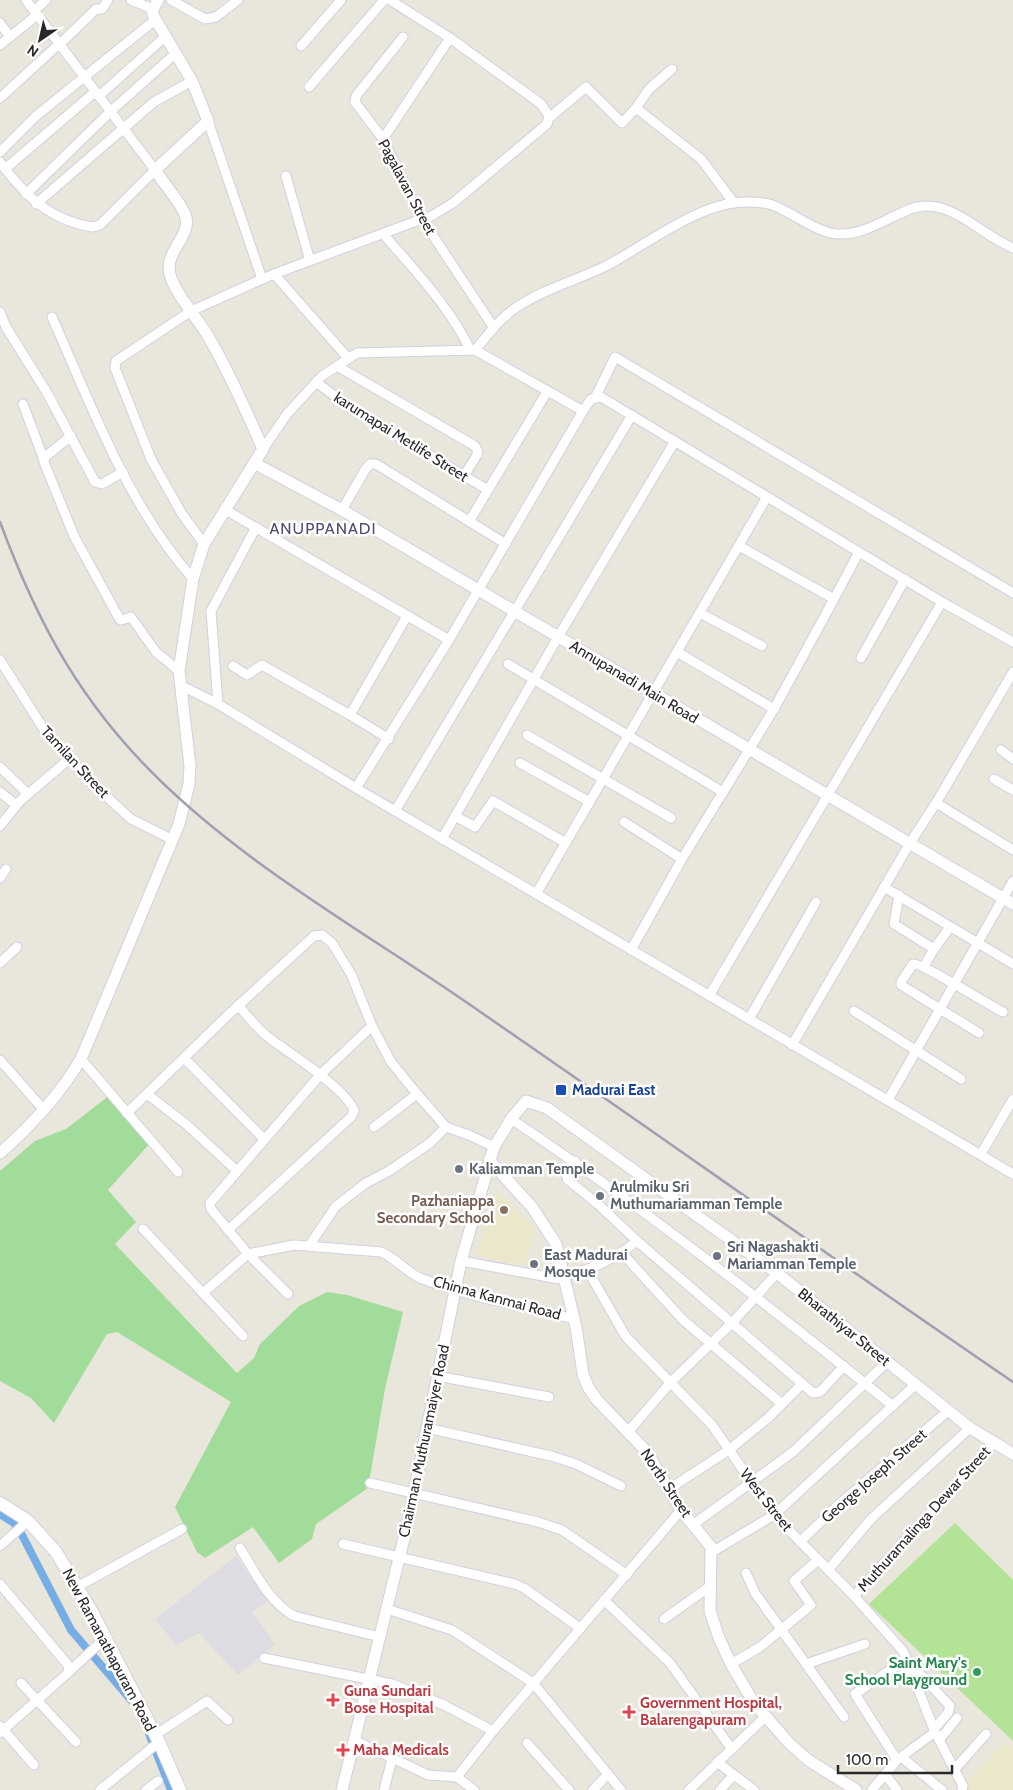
<svg xmlns="http://www.w3.org/2000/svg" width="1013" height="1790" font-family="Cabin,sans-serif">
	<rect width="100%" height="100%" fill="#e9e6db"/>
	<path fill="#dfdbe2" d="M236,1556L268,1601L252,1612L275,1644L238,1675L199,1633L176,1645L155,1619Z"/>
	<g fill="#eae7cb">
		<path d="M497,1191L535,1228L524,1265L477,1256Z"/>
		<path d="M1006,1741L1013,1747V1790H960Z"/>
	</g>
	<path fill="#a2dc9b" d="M110,1095L151,1142L108,1190L136,1222L115,1244L237,1373L254,1358L260,1344L299,1306L327,1292L347,1295L403,1312L385,1389L368,1488L316,1524L312,1539L279,1563L253,1527L205,1558L197,1552L175,1507L231,1402L117,1332L107,1334L54,1423L31,1398L0,1381V1171L35,1141L66,1129Z"/>
	<path fill="#b2e397" d="M955,1523L1013,1580V1741L869,1604Z"/>
	<g fill="none" stroke-linecap="round" stroke-linejoin="round">
		<g stroke="#75ade4" stroke-width="8">
			<path d="M0,1514L14,1523L21,1533L71,1630L137,1707"/>
			<path d="M148,1731L171,1790"/>
		</g>
		<defs>
			<g id="minor">
				<path d="M131,0L153,9"/>
				<path d="M171,0L205,19L216,17L238,0"/>
				<path d="M390,0L450,38"/>
				<path d="M34,11L46,0"/>
				<path d="M0,23L10,37"/>
				<path d="M403,37L356,96L355,102L383,139L422,219L494,328"/>
				<path d="M0,45L37,15"/>
				<path d="M59,45L96,9H102L108,0"/>
				<path d="M301,46L341,0"/>
				<path d="M672,69L649,89L636,108L701,159L734,203"/>
				<path d="M309,87L384,0"/>
				<path d="M99,96L166,36"/>
				<path d="M0,98L59,44"/>
				<path d="M549,118L586,87L622,123L636,108"/>
				<path d="M208,121L262,279"/>
				<path d="M383,139L450,38L541,104L549,116L547,124L453,203L423,221"/>
				<path d="M0,152L36,116L155,20"/>
				<path d="M0,162C24,195 51,221 93,227L100,225L155,170L26,0"/>
				<path d="M5,169L95,92"/>
				<path d="M286,176L310,261"/>
				<path d="M26,194L110,112L176,53"/>
				<path d="M36,204L154,102L192,81"/>
				<path d="M384,235C413,268 452,310 470,350"/>
				<path d="M274,274L348,358"/>
				<path d="M0,312L6,327L46,391L95,482L102,484L123,472"/>
				<path d="M52,317C92,407 127,504 193,579"/>
				<path d="M475,350L583,411L591,399L601,397L942,602L709,996"/>
				<path d="M337,366L475,446L478,452L477,455L464,476"/>
				<path d="M316,382L352,409L488,490"/>
				<path d="M596,396L615,357L1013,593"/>
				<path d="M23,404L44,460"/>
				<path d="M71,436L45,457L44,462L74,536L119,618L121,620L131,617L156,652L179,671"/>
				<path d="M263,449L287,414L322,376L357,353L475,350C488,335 500,318 517,307C544,289 577,280 606,266C646,245 700,202 745,202C753,202 764,202 772,205C795,213 819,236 844,234C866,233 888,218 908,210C948,193 979,235 1013,248"/>
				<path d="M224,509L449,640"/>
				<path d="M342,510L365,470L370,464H376L506,544"/>
				<path d="M470,520L547,392"/>
				<path d="M204,544L182,514L151,459L115,368L116,361L191,311L274,274L422,219"/>
				<path d="M834,599L859,552"/>
				<path d="M942,602L1013,642"/>
				<path d="M700,613L762,646"/>
				<path d="M677,652L774,709"/>
				<path d="M861,658L905,579"/>
				<path d="M0,660L45,731L95,786L131,819L173,840"/>
				<path d="M508,664L723,792"/>
				<path d="M233,666L247,675L262,665L350,715L407,616"/>
				<path d="M180,685L218,704L356,788L1013,1174"/>
				<path d="M218,704L211,611L256,527"/>
				<path d="M350,715L389,739"/>
				<path d="M527,735L671,818"/>
				<path d="M1001,750L1013,759"/>
				<path d="M520,763L590,802"/>
				<path d="M0,767L28,794"/>
				<path d="M994,779L1013,790"/>
				<path d="M356,788L449,640L583,411"/>
				<path d="M0,792L16,805"/>
				<path d="M936,803L1013,672"/>
				<path d="M395,811L632,415"/>
				<path d="M455,816L475,827L493,801L566,843"/>
				<path d="M624,822L682,859"/>
				<path d="M0,826L20,801L69,759"/>
				<path d="M442,839L558,637L675,441"/>
				<path d="M0,878L6,869"/>
				<path d="M884,887L1013,964"/>
				<path d="M536,894L767,497"/>
				<path d="M899,895L894,924L934,949L950,927"/>
				<path d="M631,950L682,859L774,709L834,599L739,546"/>
				<path d="M0,963L17,947"/>
				<path d="M924,966L934,949"/>
				<path d="M854,1011L961,1079"/>
				<path d="M749,1019L816,902"/>
				<path d="M979,1033L901,985V982L913,964C920,962 989,1005 1003,1012"/>
				<path d="M792,1045L910,843L936,803L1013,850"/>
				<path d="M184,1058L264,1139"/>
				<path d="M81,1059L178,1172"/>
				<path d="M0,1060L43,1109"/>
				<path d="M147,1094L187,1125L236,1170"/>
				<path d="M888,1100L1013,881"/>
				<path d="M127,1113L228,1015L314,936L322,935L332,943L351,974L372,1026L391,1062L417,1094L446,1127L469,1135L494,1147"/>
				<path d="M511,1119C644,1208 769,1306 893,1406"/>
				<path d="M374,1127L417,1094"/>
				<path d="M981,1154L1013,1099"/>
				<path d="M575,1161L567,1172V1179L600,1206L637,1241"/>
				<path d="M143,1229L243,1336"/>
				<path d="M228,1230L352,1116L354,1110C343,1086 290,1054 268,1037C257,1028 247,1016 238,1005"/>
				<path d="M309,1246L336,1206L366,1183L389,1171L430,1143L446,1127"/>
				<path d="M622,1253L683,1320L782,1404"/>
				<path d="M461,1261L565,1280"/>
				<path d="M588,1271L626,1337L712,1425L774,1515L854,1596L903,1651L935,1732L963,1786L962,1790"/>
				<path d="M564,1276C592,1270 615,1259 637,1241L813,1393L820,1392L844,1366"/>
				<path d="M203,1293L248,1254L294,1245L381,1252C396,1258 406,1272 420,1278C469,1297 523,1306 574,1319"/>
				<path d="M288,1294L248,1254L211,1209L210,1203L320,1075L372,1026"/>
				<path d="M437,1376L549,1397"/>
				<path d="M427,1428L551,1456L576,1464L621,1486"/>
				<path d="M628,1432L670,1383L732,1323L777,1273"/>
				<path d="M370,1483L538,1522L562,1530L627,1575"/>
				<path d="M669,1489L729,1450L768,1418L802,1384"/>
				<path d="M694,1524L793,1452L887,1362"/>
				<path d="M800,1542L836,1507L948,1411"/>
				<path d="M343,1544L515,1584L524,1588L580,1628"/>
				<path d="M0,1546L28,1521"/>
				<path d="M240,1548C255,1572 269,1602 294,1616L380,1637"/>
				<path d="M712,1552L774,1515L915,1385"/>
				<path d="M828,1570L871,1519L970,1428"/>
				<path d="M746,1573L755,1593L844,1717"/>
				<path d="M0,1584L68,1665L69,1672L0,1733"/>
				<path d="M77,1587L182,1529"/>
				<path d="M854,1596L995,1442"/>
				<path d="M604,1600L670,1663L731,1748"/>
				<path d="M387,1609L452,1630L533,1683L621,1790"/>
				<path d="M664,1619L709,1587"/>
				<path d="M264,1658L392,1684L444,1705L493,1731"/>
				<path d="M731,1664L760,1647L811,1605L794,1581L818,1560"/>
				<path d="M806,1664L865,1644"/>
				<path d="M69,1672L105,1638"/>
				<path d="M21,1683L76,1742"/>
				<path d="M0,1726L34,1765"/>
				<path d="M155,1735L207,1701L228,1720"/>
				<path d="M940,1739L957,1718"/>
				<path d="M354,1740L428,1775L457,1777L474,1790"/>
				<path d="M527,1743L569,1790"/>
				<path d="M901,1757L942,1790"/>
				<path d="M897,1760L855,1694L906,1659L950,1706L948,1713L934,1729"/>
				<path d="M717,1762L754,1790"/>
				<path d="M954,1770L986,1734"/>
				<path d="M885,1774L897,1790"/>
				<path d="M457,1777L493,1731L681,1510"/>
				<path d="M100,1790L159,1742"/>
				<path d="M146,1790L158,1781"/>
				<path d="M384,1790L392,1759"/>
				<path d="M593,1790L608,1774"/>
				<path d="M689,1790L765,1717"/>
				<path d="M720,1790L734,1775"/>
				<path d="M872,1790L897,1760L935,1732"/>
			</g>
			<g id="tertiary">
				<path d="M254,463L342,510L1013,904"/>
				<path d="M0,1153C31,1126 60,1094 81,1059L179,824L189,784L190,766L179,671L193,579L204,544L263,449C246,410 229,372 208,336C196,316 179,299 171,278C161,251 194,237 185,214C178,199 164,184 155,170L208,121L192,81L153,15V9L158,0"/>
				<path d="M489,1160L532,1207L556,1244L576,1327L583,1374L588,1387L597,1400L647,1452L681,1510L711,1547L710,1611L719,1638L731,1664L754,1703L789,1743L808,1760L856,1790"/>
				<path d="M342,1790L408,1522L461,1261L494,1147L511,1119L526,1101L547,1108L777,1273L970,1428L1013,1454"/>
			</g>
			<path id="secondary" d="M0,1503L28,1521L56,1552L91,1610L159,1742L180,1790"/>
		</defs>
		<use href="#minor" stroke="#d1d0e0" stroke-width="11"/>
		<use href="#tertiary" stroke="#d1d0e0" stroke-width="13"/>
		<use href="#secondary" stroke="#d1d0e0" stroke-width="14"/>
		<use href="#minor" stroke="#fff" stroke-width="9"/>
		<use href="#tertiary" stroke="#fff" stroke-width="11"/>
		<use href="#secondary" stroke="#fff" stroke-width="12"/>
		<path stroke="#a09eb1" stroke-width="2.5" d="M0,522C34,613 72,688 140,760C231,857 357,927 466,1002C649,1128 830,1257 1013,1382"/>
	</g>
	<rect fill="#1a4fb4" stroke="#fff" stroke-width="2" x="555" y="1084" width="12" height="12" rx="2.5"/>
	<g fill="#6b7280" stroke="#fff" stroke-width="2">
		<circle cx="459" cy="1169" r="5"/>
		<circle cx="600" cy="1196" r="5"/>
		<circle cx="717" cy="1256" r="5"/>
		<circle cx="534" cy="1264" r="5"/>
	</g>
	<circle fill="#8d6e63" stroke="#fff" stroke-width="2" cx="504" cy="1210" r="5"/>
	<circle fill="#2e9e5b" stroke="#fff" stroke-width="2" cx="977" cy="1672" r="5"/>
	<g fill="#e0444e" stroke="#fff" stroke-width="2">
		<path d="M330.5 1692.5h5v5h5v5h-5v5h-5v-5h-5v-5h5z"/>
		<path d="M626.5 1704.5h5v5h5v5h-5v5h-5v-5h-5v-5h5z"/>
		<path d="M340.5 1742.5h5v5h5v5h-5v5h-5v-5h-5v-5h5z"/>
	</g>
	<g text-anchor="middle" dominant-baseline="central" stroke-width="5" stroke-linejoin="round" paint-order="stroke">
		<g font-size="15" fill="#282828" stroke="#fff">
			<text transform="translate(407 187) rotate(62)">Pagalavan Street</text>
			<text transform="translate(401 437) rotate(32)">karumapai Metlife Street</text>
			<text transform="translate(634 682) rotate(31)">Annupanadi Main Road</text>
			<text transform="translate(75 762) rotate(47)">Tamilan Street</text>
			<text transform="translate(497 1298) rotate(15)">Chinna Kanmai Road</text>
			<text transform="translate(844 1327) rotate(39)">Bharathiyar Street</text>
			<text transform="translate(424 1441) rotate(-78)">Chairman Muthuramaiyer Road</text>
			<text transform="translate(874 1476) rotate(-41)">George Joseph Street</text>
			<text transform="translate(666 1483) rotate(56)">North Street</text>
			<text transform="translate(766 1500) rotate(52)">West Street</text>
			<text transform="translate(924 1519) rotate(-48)">Muthuramalinga Dewar Street</text>
			<text transform="translate(109 1650) rotate(62)">New Ramanathapuram Road</text>
		</g>
		<g font-size="15" font-weight="bold" fill="#164399" stroke="#fff" text-anchor="start">
			<text x="572" y="1090">Madurai East</text>
		</g>
		<g font-size="15" font-weight="bold" fill="#5b616d" stroke="#fff" text-anchor="start">
			<text x="469" y="1169">Kaliamman Temple</text>
			<text x="610" y="1187">Arulmiku Sri<tspan x="610" dy="17">Muthumariamman Temple</tspan></text>
			<text x="727" y="1247">Sri Nagashakti<tspan x="727" dy="17">Mariamman Temple</tspan></text>
			<text x="544" y="1255">East Madurai<tspan x="544" dy="17">Mosque</tspan></text>
		</g>
		<g font-size="15" font-weight="bold" fill="#785e54" stroke="#fff" text-anchor="end">
			<text x="494" y="1201">Pazhaniappa<tspan x="494" dy="17">Secondary School</tspan></text>
		</g>
		<g font-size="15" font-weight="bold" fill="#27864d" stroke="#fff" text-anchor="end">
			<text x="967" y="1663">Saint Mary's<tspan x="967" dy="17">School Playground</tspan></text>
		</g>
		<g font-size="15" font-weight="bold" fill="#be3a42" stroke="#fff" text-anchor="start">
			<text x="344" y="1691">Guna Sundari<tspan x="344" dy="17">Bose Hospital</tspan></text>
			<text x="640" y="1703">Government Hospital,<tspan x="640" dy="17">Balarengapuram</tspan></text>
			<text x="353" y="1750">Maha Medicals</text>
		</g>
		<g font-size="16" letter-spacing="1" fill="#4e4c75" stroke="#fff">
			<text x="323" y="528">ANUPPANADI</text>
		</g>
	</g>
	<g transform="translate(40 40) rotate(214)" stroke="#ffffff" stroke-width="4" paint-order="stroke">
	<path d="M0-4L9 19L0 12L-9 19Z" fill="#282828"/>
	<text y="-8" font-size="14" font-weight="bold" text-anchor="middle" fill="#282828">N</text>
	</g>
	<path d="M838 1765v8h114v-8" fill="none" stroke="#282828" stroke-width="2.5"/>
	<text x="846" y="1765" font-size="15" fill="#282828" stroke="#ffffff" stroke-width="4" paint-order="stroke">100 m</text>
</svg>
